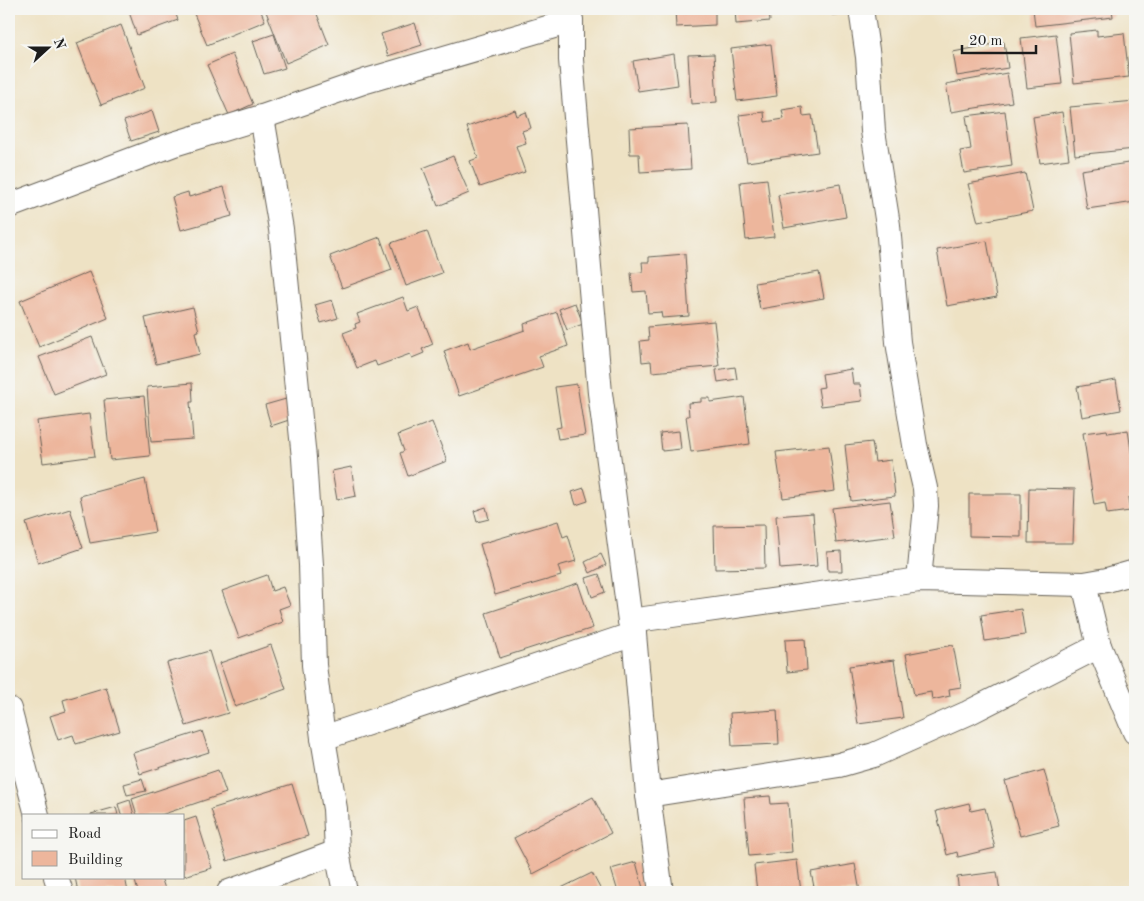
<svg xmlns="http://www.w3.org/2000/svg" width="1144" height="901" font-family="'Old Standard TT',serif">
	<rect width="100%" height="100%" fill="#f6f6f2"/>
	<filter id="ink" filterUnits="userSpaceOnUse"><feTurbulence type="fractalNoise" baseFrequency=".02" numOctaves="2"/><feDisplacementMap in="SourceGraphic" scale="10" xChannelSelector="R" yChannelSelector="G"/><feConvolveMatrix kernelMatrix="1 2 1 2 8 2 1 2 1" color-interpolation-filters="sRGB"/></filter>
	<filter id="wash" filterUnits="userSpaceOnUse"><feTurbulence type="fractalNoise" baseFrequency=".0096" numOctaves="4" result="noise"/><feDisplacementMap in="SourceGraphic" scale="20" xChannelSelector="R" yChannelSelector="G"/><feGaussianBlur stdDeviation="1.12" result="paint"/><feColorMatrix in="noise" values="0 0 0 0 0 0 0 0 0 0 0 0 0 0 0 0 0 1.4 0 .05"/><feComposite in="paint" operator="in"/></filter>
	<g filter="url(#wash)">
		<rect width="100%" height="100%" fill="#eee2c4"/>
		<g id="blocks">
			<g fill="#edb69c">
				<path d="M128,9H174L178,20L137,35Z"/>
				<path d="M192,9H260L265,21L207,45Z"/>
				<path d="M265,9H315L329,45L286,63Z"/>
				<path d="M675,9H715V25L676,27Z"/>
				<path d="M735,9H769L770,21L736,24Z"/>
				<path d="M832,9H847V14L832,15Z"/>
				<path d="M1033,9H1112L1113,17L1035,26Z"/>
				<path d="M415,23L422,45L388,56L381,34Z"/>
				<path d="M121,25L145,88L101,105L77,43Z"/>
				<path d="M1097,30V36L1124,33L1129,77L1074,83L1069,33Z"/>
				<path d="M274,34L285,68L264,74L253,41Z"/>
				<path d="M1056,34L1062,84L1027,88L1021,38Z"/>
				<path d="M1004,42L1008,68L957,76L953,52Z"/>
				<path d="M771,44L777,96L737,101L731,49Z"/>
				<path d="M232,54L253,104L229,115L207,65Z"/>
				<path d="M674,54L678,85L638,91L633,61Z"/>
				<path d="M714,54L717,102L691,104L688,55Z"/>
				<path d="M1007,73L1012,102L951,112L946,84Z"/>
				<path d="M1135,101V149L1075,155L1070,107Z"/>
				<path d="M802,107L803,116L812,115L818,152L747,162L739,115L764,112L765,122L784,119L782,110Z"/>
				<path d="M515,110L517,116L526,112L531,128L522,131L526,143L516,146L525,172L480,187L470,161L478,158L467,127Z"/>
				<path d="M152,111L159,132L131,141L124,121Z"/>
				<path d="M1005,111L1012,166L964,173L960,151L971,149L966,116Z"/>
				<path d="M1062,112L1069,159L1040,163L1033,117Z"/>
				<path d="M688,125L691,169L640,172L639,154H630L629,128Z"/>
				<path d="M453,156L469,193L438,206L423,168Z"/>
				<path d="M1135,162V202L1087,209L1081,170Z"/>
				<path d="M1025,173L1033,211L978,222L968,184Z"/>
				<path d="M767,179L774,237L746,240L740,182Z"/>
				<path d="M840,184L846,217L784,228L778,195Z"/>
				<path d="M224,187L232,216L181,230L172,197L188,192L189,197Z"/>
				<path d="M427,231L442,273L406,286L391,243Z"/>
				<path d="M380,237L392,270L342,288L330,256Z"/>
				<path d="M987,241L997,297L947,306L937,250Z"/>
				<path d="M685,254L689,316L662,318L661,312L648,313L646,291L633,292L631,273L643,272L642,262H649V257Z"/>
				<path d="M89,272L108,318L39,347L20,301Z"/>
				<path d="M819,272L824,298L760,309L755,283Z"/>
				<path d="M403,297L408,311L418,307L433,344L422,349L424,353L412,358L410,354L377,366L375,361L357,368L343,333L356,328L355,324L360,322L357,314Z"/>
				<path d="M332,300L338,318L321,323L315,305Z"/>
				<path d="M575,303L583,324L567,330L559,309Z"/>
				<path d="M193,307L199,331L195,332L200,354L156,364L145,318Z"/>
				<path d="M557,312L568,346L539,356L543,367L459,396L444,351L468,342L470,349L525,330L524,324Z"/>
				<path d="M714,321L719,366L652,372L651,361L642,362L640,341L649,340L648,327Z"/>
				<path d="M92,337L106,374L54,394L39,357Z"/>
				<path d="M735,367L737,379L718,382L716,370Z"/>
				<path d="M851,369L853,384H860L862,401L821,406L818,388L824,387L822,374Z"/>
				<path d="M1116,380L1121,410L1082,417L1077,387Z"/>
				<path d="M192,383L193,402H190L193,439L151,442L147,387Z"/>
				<path d="M577,384L585,435L558,439L556,428L561,427L555,387Z"/>
				<path d="M144,396L150,456L110,460L104,400Z"/>
				<path d="M744,397L750,444L691,452L686,416H689L688,403L701,402V398H710V402Z"/>
				<path d="M286,399L292,419L271,426L265,405Z"/>
				<path d="M89,414L95,456L43,463L37,421Z"/>
				<path d="M432,422L447,461L408,476L400,453L404,451L398,435Z"/>
				<path d="M1107,430L1108,433L1128,430L1135,477V497L1128,498L1130,511L1107,514L1105,503L1094,505L1083,433Z"/>
				<path d="M679,431L681,449L662,451L660,433Z"/>
				<path d="M872,442L875,462L891,460L895,496L851,501L845,445Z"/>
				<path d="M829,446L835,491L783,498L776,452Z"/>
				<path d="M351,467L356,496L337,500L332,471Z"/>
				<path d="M145,479L155,532L90,543L80,496Z"/>
				<path d="M584,488L588,501L576,505L572,492Z"/>
				<path d="M1029,488L1075,489L1073,543H1028Z"/>
				<path d="M969,494H1021V537L969,536Z"/>
				<path d="M890,501L895,536L836,543L832,508Z"/>
				<path d="M486,507L489,519L477,522L474,511Z"/>
				<path d="M70,509L83,548L38,563L26,523Z"/>
				<path d="M813,513L817,566L780,569L776,516Z"/>
				<path d="M558,521L563,537L568,535L576,561L558,566L561,576L495,595L480,544Z"/>
				<path d="M764,525L765,568L715,569L714,526Z"/>
				<path d="M841,551L842,571H828L827,552Z"/>
				<path d="M601,554L606,565L590,573L585,562Z"/>
				<path d="M599,574L605,592L592,597L586,578Z"/>
				<path d="M267,575L272,591L283,587L290,605L279,609L283,622L239,638L222,591Z"/>
				<path d="M578,583L593,628L500,658L486,613Z"/>
				<path d="M1021,609L1025,635L985,641L981,615Z"/>
				<path d="M805,639L807,670L787,672L785,640Z"/>
				<path d="M271,645L286,689L235,707L220,663Z"/>
				<path d="M953,645L961,687L949,689L950,696L932,700L931,692L914,695L906,654Z"/>
				<path d="M209,651L228,713L186,726L167,663Z"/>
				<path d="M894,660L903,718L858,724L849,666Z"/>
				<path d="M106,687L120,731L76,744L73,735L58,740L50,716L66,711L63,700Z"/>
				<path d="M777,710L779,744L732,746L730,713Z"/>
				<path d="M202,731L209,752L140,774L133,753Z"/>
				<path d="M218,770L226,793L161,815H137L132,799Z"/>
				<path d="M1044,770L1059,826L1020,836L1005,781Z"/>
				<path d="M142,779L146,791L127,795L124,784Z"/>
				<path d="M292,784L308,836L227,861L211,809Z"/>
				<path d="M770,796L771,804L788,803L792,852L749,856L744,798Z"/>
				<path d="M593,797L611,833L533,874L514,838Z"/>
				<path d="M130,800L134,815H121L118,804Z"/>
				<path d="M969,803L971,811L985,808L995,848L958,857L957,852L947,855L936,811Z"/>
				<path d="M116,807L118,815H91V814Z"/>
				<path d="M196,817L212,868L184,876V821Z"/>
				<path d="M797,860L801,892H757L754,865Z"/>
				<path d="M636,862L644,892H618L611,869Z"/>
				<path d="M855,864L860,892H815L811,872Z"/>
				<path d="M997,872L1000,892H959L957,877Z"/>
				<path d="M592,873L602,892H553Z"/>
				<path d="M75,877H125L128,892H78Z"/>
				<path d="M134,877H161L166,892H138Z"/>
			</g>
		</g>
	</g>
	<g filter="url(#ink)">
		<use href="#blocks" fill-opacity="0" stroke="#666157" stroke-width="1"/>
		<g fill="none" stroke-linecap="round" stroke-linejoin="round">
			<defs>
				<g id="minor">
					<path d="M569,9L571,21V60L600,393L630,621L634,634L648,795L661,892"/>
					<path d="M861,9L868,57L873,131L888,225L898,342L915,445L925,488L926,506L919,580"/>
					<path d="M262,117L281,229L304,458L311,565L314,665L323,738L335,809L337,852L345,892"/>
					<path d="M9,206L174,144L262,117L366,81L571,21"/>
					<path d="M1084,584L1099,646L1135,732"/>
					<path d="M630,621L919,580L1084,584L1107,580L1135,572"/>
					<path d="M9,709L37,815"/>
					<path d="M323,738L634,634"/>
					<path d="M648,795L839,765L874,755L968,713L1099,646"/>
					<path d="M56,877L61,892"/>
					<path d="M229,892L337,852"/>
				</g>
			</defs>
			<use href="#minor" stroke="#666157" stroke-width="26"/>
			<use href="#minor" stroke="#fff" stroke-width="24"/>
		</g>
	</g>
	<rect width="1144" height="901" fill="none" stroke="#f6f6f2" stroke-width="30"/>
	<rect x="22" y="814" width="162" height="65" fill="#f6f6f2" stroke="#9f9f9c"/>
	<rect x="32" y="830" width="25" height="8" fill="#ffffff" stroke="#9f9f9c"/>
	<text x="68" y="838" font-size="15" fill="#1c1c1c">Road</text>
	<rect x="32" y="851" width="25" height="15" fill="#edb69c" stroke="#9f9f9c"/>
	<text x="68" y="864" font-size="15" fill="#1c1c1c">Building</text>
	<g transform="translate(48 48) rotate(69)" stroke="#f6f6f2" stroke-width="4" paint-order="stroke">
	<path d="M0-4L9 19L0 12L-9 19Z" fill="#1c1c1c"/>
	<text y="-8" font-size="14" font-weight="bold" text-anchor="middle" fill="#1c1c1c">N</text>
	</g>
	<path d="M962 45v8h74v-8" fill="none" stroke="#1c1c1c" stroke-width="2.5"/>
	<text x="969" y="45" font-size="15" fill="#1c1c1c" stroke="#f6f6f2" stroke-width="4" paint-order="stroke">20 m</text>
</svg>
